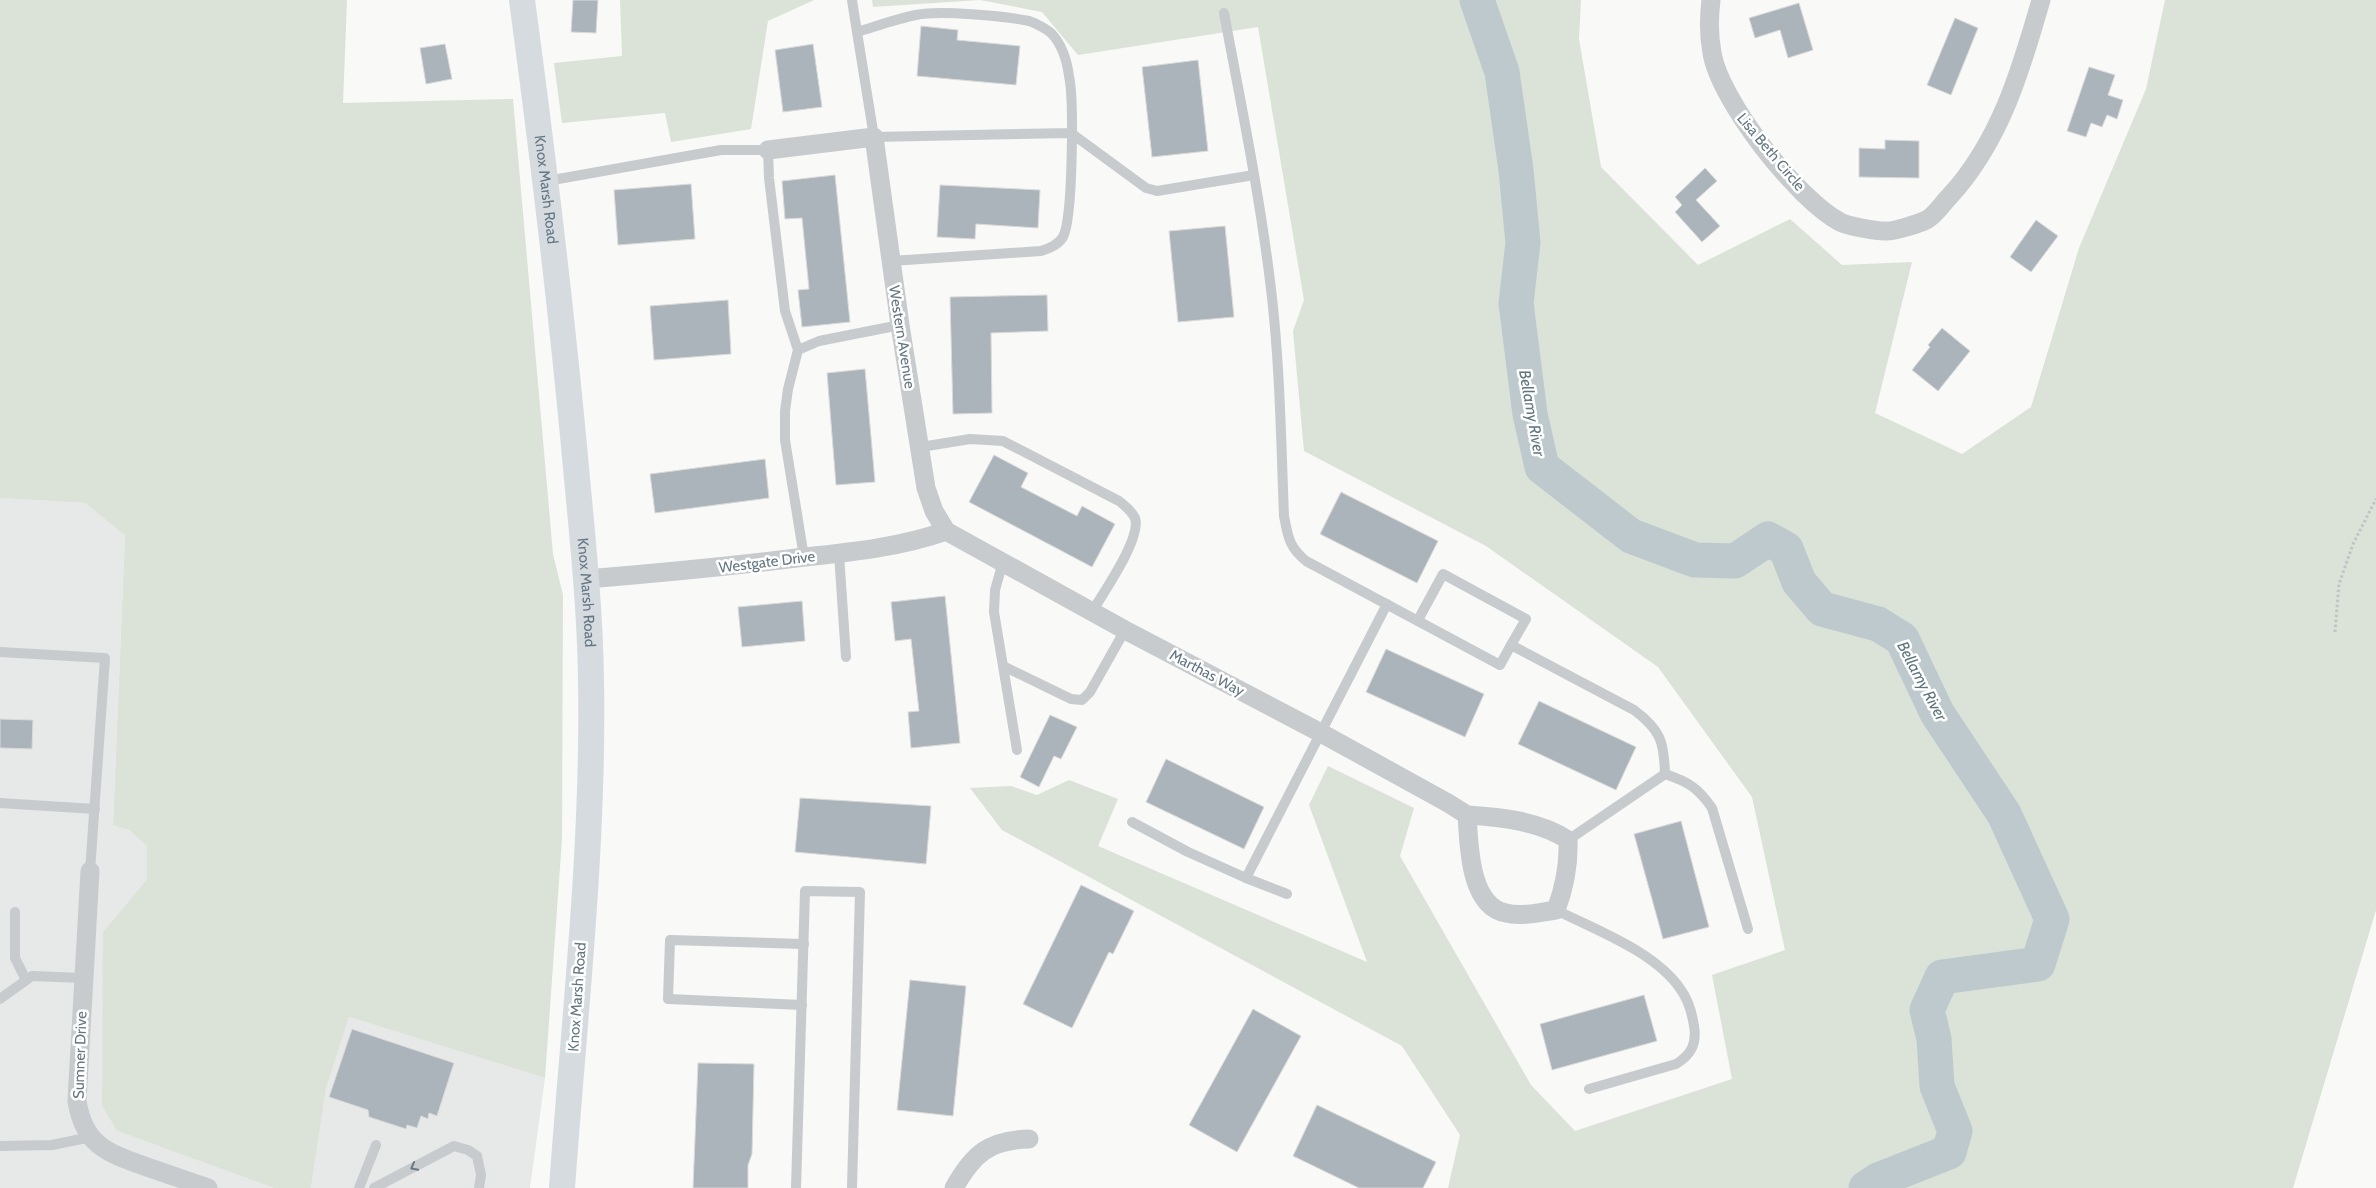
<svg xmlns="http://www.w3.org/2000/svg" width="2376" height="1188" font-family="Cabin,sans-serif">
	<rect width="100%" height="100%" fill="#f9f9f7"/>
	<g fill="#e7e8e8">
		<path d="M0,498L85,503L125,534L113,824L129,830L147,846V879L103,932L117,1131L274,1188H0Z"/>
		<path d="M349,1017L545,1078L530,1188H311L326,1089Z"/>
	</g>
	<g fill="#dbe2d8">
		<path d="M0,0H347L343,103L513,99L553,554L563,595L562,839L545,1078L349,1017L326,1089L311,1188H274L117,1131L102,1105L103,932L147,879V846L129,830L113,825L125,535L85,503L0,498Z"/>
		<path d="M620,0H814L768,21L751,129L671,142L665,113L562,123L554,63L622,56Z"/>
		<path d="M872,0H1581L1579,39L1601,167L1698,265L1790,219L1842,265L1912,262L1875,413L1962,454L2031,407L2079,248L2146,89L2165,0H2376V910L2293,1188H1448L1460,1135L1402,1046L1002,830L970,788L1011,786L1037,795L1069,780L1118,799L1098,846L1367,962L1309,805L1328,766L1414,808L1400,856L1531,1085L1575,1131L1732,1079L1712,975L1785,950L1752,797L1658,667L1486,546L1304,451L1293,331L1304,300L1258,27L1078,55L1042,12L980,0L873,7Z"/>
	</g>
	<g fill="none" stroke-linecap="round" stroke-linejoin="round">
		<path stroke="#bdc9cd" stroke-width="35" d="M1477,0L1502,72L1516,170L1523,243L1516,303L1530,414L1542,467L1631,536L1695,560L1735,561L1768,539L1786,549L1799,582L1822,609L1878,624L1902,639L1937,713L2004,814L2052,919L2038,964L1942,977L1927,1010L1934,1039L1937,1086L1955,1131L1949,1152L1878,1180L1866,1188"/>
	</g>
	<g fill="#abb4ba" stroke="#dbdbd9">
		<path d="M573,0H598L596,33L571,32Z"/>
		<path d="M1799,3L1813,50L1788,58L1780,30L1755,38L1749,18Z"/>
		<path d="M1955,18L1978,28L1951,95L1927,85Z"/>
		<path d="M921,26L958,30L957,40L1020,46L1016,85L917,76Z"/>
		<path d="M445,44L452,79L426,84L420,48Z"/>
		<path d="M813,44L822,107L783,112L775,50Z"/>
		<path d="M1198,60L1208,151L1152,157L1142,67Z"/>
		<path d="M2089,67L2115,75L2108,95L2123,100L2117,119L2107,115L2102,127L2091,123L2086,137L2067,131Z"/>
		<path d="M1885,140L1919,141V178L1859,177V148L1885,149Z"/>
		<path d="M1705,168L1717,181L1696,200L1720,226L1702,242L1675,212L1682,205L1675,197Z"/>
		<path d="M835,175L850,322L802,327L798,290L809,289L802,218L785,219L782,181Z"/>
		<path d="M691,184L695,239L618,245L614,190Z"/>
		<path d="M940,185L1040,190L1038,228L976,224L975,239L937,237Z"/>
		<path d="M2036,220L2058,236L2031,272L2010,257Z"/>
		<path d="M1225,226L1234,317L1178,322L1169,231Z"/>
		<path d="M1047,295L1048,331L991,333L992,413L953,414L950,297Z"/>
		<path d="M728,300L731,354L654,360L650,306Z"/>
		<path d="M1942,328L1970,351L1938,391L1912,370L1930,347L1928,345Z"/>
		<path d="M865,369L875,482L836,485L827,373Z"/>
		<path d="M994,455L1028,473L1021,487L1077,516L1082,506L1115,524L1092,567L969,502Z"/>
		<path d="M765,459L769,498L655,513L650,474Z"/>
		<path d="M1341,492L1438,541L1417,583L1320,534Z"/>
		<path d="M945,596L960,743L911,748L908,712L919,711L911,639L895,641L891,602Z"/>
		<path d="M802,601L805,641L742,647L738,607Z"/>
		<path d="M1386,649L1484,694L1465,737L1366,692Z"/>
		<path d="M1539,701L1636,747L1616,790L1518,744Z"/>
		<path d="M1050,715L1077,727L1061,759L1054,756L1039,787L1020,777Z"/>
		<path d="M0,719L33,720L32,749L0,748Z"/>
		<path d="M1166,759L1264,807L1244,849L1146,802Z"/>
		<path d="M800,798L931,806L926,864L795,852Z"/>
		<path d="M1681,821L1709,927L1663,939L1634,834Z"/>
		<path d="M1081,885L1134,911L1113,954L1109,952L1072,1028L1023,1004Z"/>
		<path d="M910,980L966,986L953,1116L897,1110Z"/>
		<path d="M1644,995L1657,1041L1552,1070L1540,1024Z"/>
		<path d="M1253,1009L1301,1036L1237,1152L1189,1125Z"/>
		<path d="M352,1029L454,1063L437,1116L429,1113L428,1119L421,1116L417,1128L407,1125L406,1129L369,1117L368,1110L329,1097Z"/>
		<path d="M698,1063L754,1064L752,1154L748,1165V1188H693Z"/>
		<path d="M1317,1105L1436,1162L1423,1188H1359L1293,1156Z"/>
	</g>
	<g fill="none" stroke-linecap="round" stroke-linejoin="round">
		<path stroke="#c0c3c5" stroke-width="3" stroke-dasharray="2.5 2.5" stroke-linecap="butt" d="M2335,632L2339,584L2353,544L2376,499"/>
		<g stroke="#c7cbce" stroke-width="10">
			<path d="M852,0L857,32"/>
			<path d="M1224,13C1241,104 1260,196 1271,289C1280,364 1281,440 1284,516C1288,537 1289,547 1306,561L1500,665L1511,645"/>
			<path d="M547,181L721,150H768L769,178L785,311L798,350L788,389L785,411V440L804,557"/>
			<path d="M891,261L1041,251C1050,248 1058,245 1063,237C1073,218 1074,100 1069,76C1067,61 1062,45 1052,34C1047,29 1035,23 1029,21C1005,16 939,10 916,15C896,19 877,26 857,32L874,137L1071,133L1146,188L1157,191L1254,175"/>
			<path d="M798,350L819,341L900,325"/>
			<path d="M921,447L970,439L1003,441L1119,501C1125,506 1131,510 1135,518C1142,538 1103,593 1092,612"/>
			<path d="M839,554L846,657"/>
			<path d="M1003,562L995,590L994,612L1003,666L1071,699L1082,700L1090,692L1125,630"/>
			<path d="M1418,620L1443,574L1526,619L1511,645L1634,710C1661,730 1664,742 1665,774C1689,782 1698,788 1712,808L1748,929"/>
			<path d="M0,652L105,658L90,871"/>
			<path d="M1003,666L1017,750"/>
			<path d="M0,803L95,809"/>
			<path d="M1132,822L1188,852L1246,878L1387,604"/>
			<path d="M1568,840L1665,774"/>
			<path d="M1246,878L1287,894"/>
			<path d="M1556,910C1596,930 1656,952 1681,990C1689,1001 1692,1013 1694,1026C1697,1044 1691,1055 1676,1064L1589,1089"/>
			<path d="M15,912V958L26,980"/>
			<path d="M0,999L32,976L83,978"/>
			<path d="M802,1005L668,999L670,940L804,944"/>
			<path d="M0,1146L52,1145L91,1137"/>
			<path d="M359,1188L376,1145"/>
			<path d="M374,1188L454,1146L468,1150L477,1156L481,1175L479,1188"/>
			<path d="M796,1188L805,891L860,892L852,1188"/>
		</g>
		<g stroke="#c7cbce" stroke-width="19">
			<path d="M1711,0C1709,16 1709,37 1712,53C1720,101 1797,199 1840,222C1848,226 1875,231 1885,231C1892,232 1922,223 1928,219C1936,214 1943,203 1949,197C2000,142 2021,70 2041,0"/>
			<path d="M768,150L874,137L900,325L926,488L934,511L946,531L1125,630L1321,733L1448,803L1467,815C1469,844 1469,906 1506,913C1522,917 1540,912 1556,910C1565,886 1569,865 1568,840C1540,821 1500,817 1467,815"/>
			<path d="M586,579C659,573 732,566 805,557C853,552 901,547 946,531"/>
			<path d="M90,871L77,1101C84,1146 108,1153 147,1167C167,1174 188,1181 208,1188"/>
			<path d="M954,1188C973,1154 989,1140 1029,1139"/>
		</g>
		<path stroke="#d6dbdf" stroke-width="26" id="s1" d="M522,0C542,149 560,297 574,446C581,524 590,602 591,680C594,849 574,1019 562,1188"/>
	</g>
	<defs><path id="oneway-chevron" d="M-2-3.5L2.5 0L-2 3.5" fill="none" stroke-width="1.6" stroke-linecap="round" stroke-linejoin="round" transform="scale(1.25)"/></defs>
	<use stroke="#687a87" href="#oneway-chevron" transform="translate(414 1167) rotate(152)"/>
	<g text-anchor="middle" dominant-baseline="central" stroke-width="5" stroke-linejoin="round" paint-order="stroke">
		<g font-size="15" fill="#637683" stroke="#fff">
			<text transform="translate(1771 152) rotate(50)">Lisa Beth Circle</text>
			<text stroke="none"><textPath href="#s1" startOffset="191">Knox Marsh Road</textPath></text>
			<text transform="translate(902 337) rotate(81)">Western Avenue</text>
			<text transform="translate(767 562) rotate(-7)">Westgate Drive</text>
			<text stroke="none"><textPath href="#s1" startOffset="596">Knox Marsh Road</textPath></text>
			<text transform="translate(1207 673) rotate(28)">Marthas Way</text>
			<text transform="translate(577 997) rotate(-86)">Knox Marsh Road</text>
			<text transform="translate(80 1055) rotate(-88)">Sumner Drive</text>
		</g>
		<g font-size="16" font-style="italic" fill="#5e767c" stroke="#fff">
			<text transform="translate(1532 413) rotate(80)">Bellamy River</text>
			<text transform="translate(1922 681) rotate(62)">Bellamy River</text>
		</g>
	</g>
</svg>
